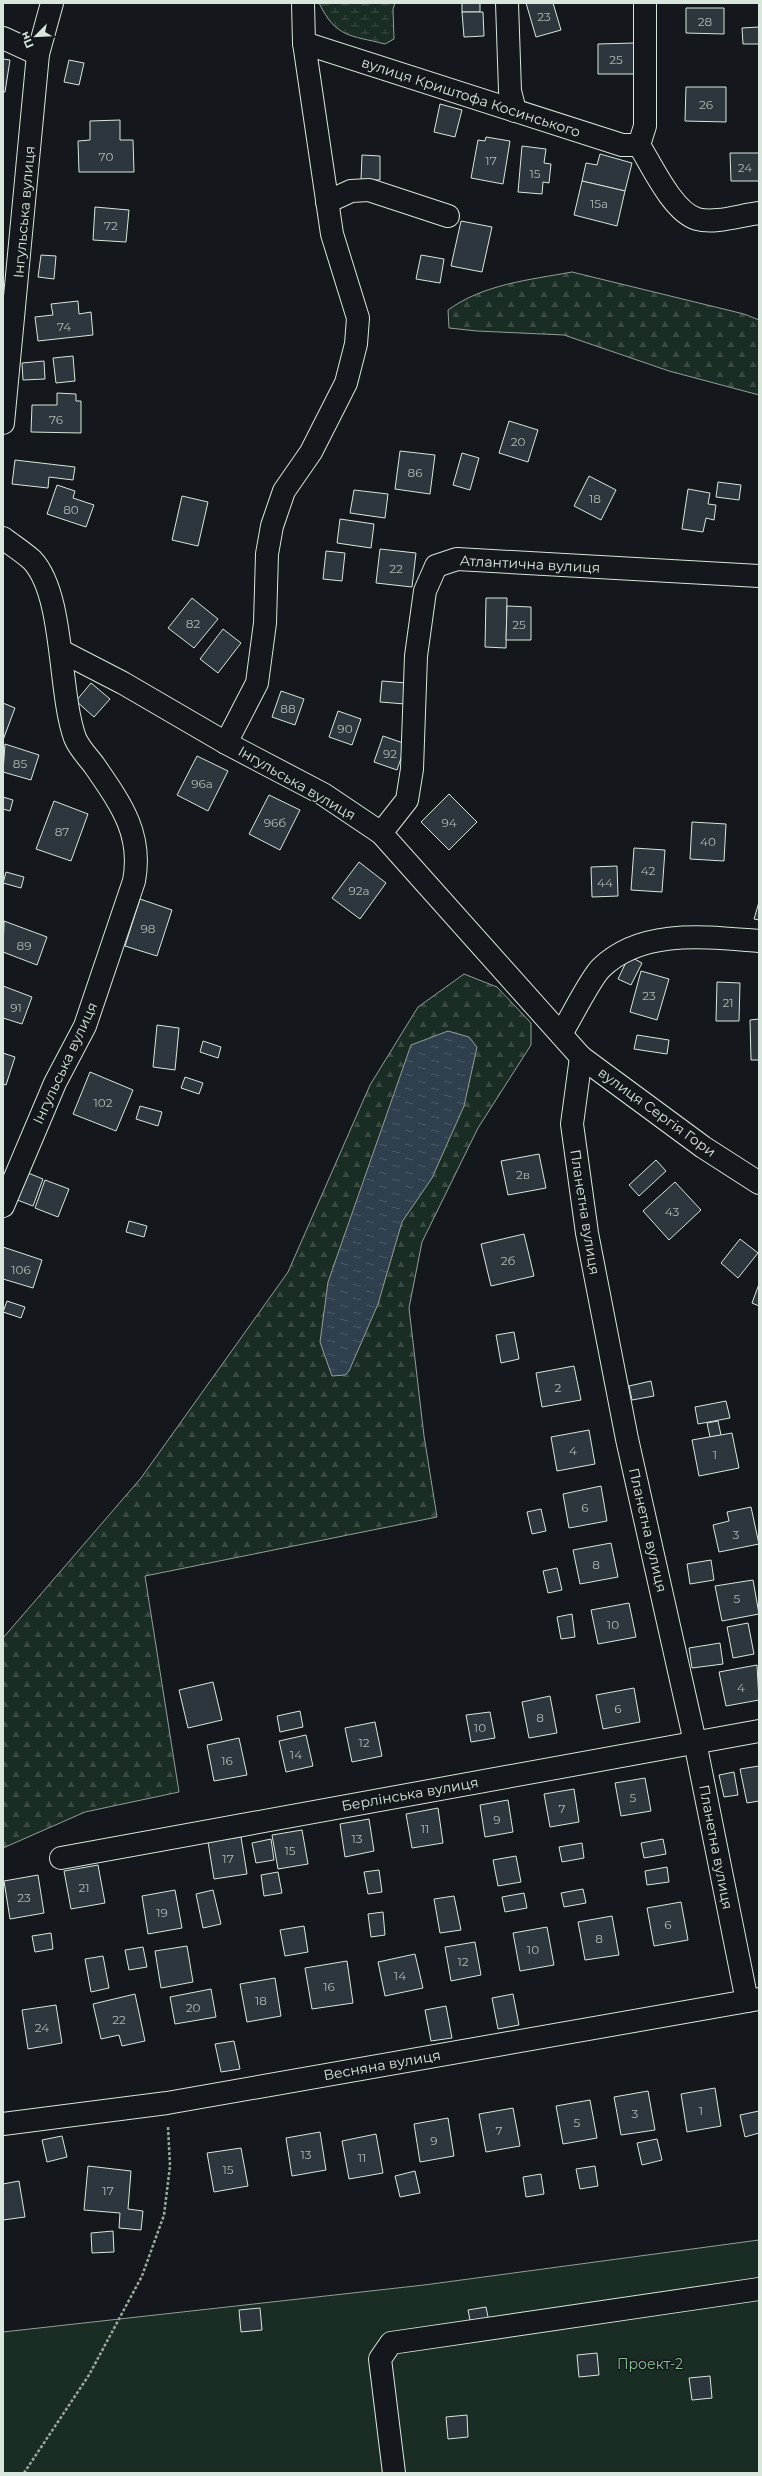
<svg xmlns="http://www.w3.org/2000/svg" width="762" height="2476" font-family="Montserrat,sans-serif">
	<defs>
		<pattern id="forest-firs" width="22" height="20" patternUnits="userSpaceOnUse"><rect width="22" height="20" fill="#1a2d24"/><path d="M5 1l3.5 6h-7zM16 11l3.5 6h-7z" fill="#3b4b43"/></pattern>
		<pattern id="wetland-marsh" width="20" height="14" patternUnits="userSpaceOnUse"><rect width="20" height="14" fill="#1a2d24"/><path d="M1 5h8M5 5V1M11 12h8M15 12V8" fill="none" stroke="#3b4b43"/></pattern>
		<pattern id="water-ripples" width="26" height="14" patternUnits="userSpaceOnUse"><rect width="26" height="14" fill="#2f3f4d"/><path d="M2 4q2-2 4 0t4 0M15 11q2-2 4 0t4 0" fill="none" stroke="#4c5b66"/></pattern>
	</defs>
	<rect width="100%" height="100%" fill="#14181c"/>
	<g fill="url(#forest-firs)" stroke="#939e99">
		<path d="M572,272L744,314L759,320V395L669,371L564,335L477,331L449,328L448,310C484,284 529,280 572,272Z"/>
		<path d="M464,974L497,987L531,1023V1045L478,1128L422,1242L409,1308L424,1436L437,1517L145,1576L179,1792L85,1812L3,1848V1638L141,1478L288,1272L370,1085L418,1007Z"/>
	</g>
	<path fill="url(#wetland-marsh)" stroke="#939e99" d="M319,3H395L393,9L394,39L385,44C350,35 336,38 319,3Z"/>
	<path fill="#1a2d24" stroke="#939e99" d="M759,2240V2473H3V2332L424,2285Z"/>
	<path fill="url(#water-ripples)" stroke="#939e99" d="M448,1031L469,1037L477,1047L464,1106L432,1178L402,1222L378,1304L349,1371L345,1375L332,1376L320,1342L328,1282L411,1045Z"/>
	<g fill="#2c363c" stroke="#d8e6dc">
		<rect x="462" y="3" width="18" height="9"/>
		<path d="M526,3H553L561,30L536,37Z"/>
		<path d="M686,8H724V34L686,33Z"/>
		<path d="M462,12H483L484,36L464,37Z"/>
		<path d="M759,27V44H743L742,28Z"/>
		<path d="M634,43V74H598V44Z"/>
		<path d="M3,59L10,60L5,92H3Z"/>
		<path d="M69,60L84,63L79,85L64,82Z"/>
		<path d="M686,87H726V122L685,121Z"/>
		<path d="M440,104L462,110L455,137L434,132Z"/>
		<path d="M120,120V140H133L134,172H79L78,141L90,140V121Z"/>
		<path d="M486,137L510,141L503,184L471,178L478,140L485,141Z"/>
		<path d="M522,146L546,149L544,163L551,164L549,183L543,182L542,194L518,192Z"/>
		<path d="M730,153H759V181H731Z"/>
		<path d="M600,154L632,163L625,191L582,181L586,163L597,165Z"/>
		<path d="M362,155L380,156V180H361Z"/>
		<path d="M582,181L625,191L617,226L574,215Z"/>
		<path d="M95,207L129,210L126,242L93,240Z"/>
		<path d="M461,221L492,227L482,272L451,266Z"/>
		<path d="M41,255L56,256L54,279L38,277Z"/>
		<path d="M421,255L444,259L440,283L416,279Z"/>
		<path d="M78,301L79,314L91,312L93,335L38,341L35,317L53,315L51,304Z"/>
		<path d="M73,356L75,381L56,383L53,358Z"/>
		<path d="M44,361L45,379L23,380L22,363Z"/>
		<path d="M57,393L76,394V401H81V433L31,432L32,405H57Z"/>
		<path d="M509,421L538,430L528,462L499,453Z"/>
		<path d="M400,451L435,455L430,494L395,489Z"/>
		<path d="M462,453L479,458L470,490L453,485Z"/>
		<path d="M15,460L75,467L73,480L49,477L48,488L12,484Z"/>
		<path d="M589,476L616,490L601,520L574,506Z"/>
		<path d="M718,482L741,485L739,500L716,497Z"/>
		<path d="M57,485L75,491L73,498L94,505L86,527L47,514Z"/>
		<path d="M688,489L710,493L708,504L716,505L714,520L706,518L703,532L682,529Z"/>
		<path d="M354,490L388,494L385,518L350,513Z"/>
		<path d="M182,496L208,502L198,546L172,540Z"/>
		<path d="M340,519L374,524L371,548L337,543Z"/>
		<path d="M380,549L416,553L412,587L376,583Z"/>
		<path d="M326,551L345,553L342,581L323,579Z"/>
		<path d="M192,598L218,619L194,648L168,628Z"/>
		<path d="M486,598H507L506,648L485,647Z"/>
		<path d="M507,606L531,607V640H506Z"/>
		<path d="M223,629L241,643L218,673L200,659Z"/>
		<path d="M382,681L406,683L405,704L380,702Z"/>
		<path d="M91,683L110,699L94,717L76,701Z"/>
		<path d="M281,691L304,699L295,725L272,717Z"/>
		<path d="M3,703L15,708L3,740Z"/>
		<path d="M338,711L361,719L352,745L329,737Z"/>
		<path d="M383,736L406,744L397,770L374,762Z"/>
		<path d="M5,744L39,755L31,780L3,772Z"/>
		<path d="M197,756L228,771L208,811L177,795Z"/>
		<path d="M449,794L477,822L449,850L421,822Z"/>
		<path d="M269,795L300,810L280,850L249,834Z"/>
		<path d="M3,797L13,800L10,811L3,809Z"/>
		<path d="M54,801L88,814L71,861L36,849Z"/>
		<path d="M692,822L726,824L724,861L690,859Z"/>
		<path d="M634,848L665,850L662,892L631,890Z"/>
		<path d="M359,862L386,883L360,919L332,898Z"/>
		<path d="M617,866L618,896L592,897L591,867Z"/>
		<path d="M6,872L24,877L21,888L3,883Z"/>
		<path d="M140,899L172,910L157,956L125,946Z"/>
		<path d="M759,902V920L754,919Z"/>
		<path d="M4,921L47,937L37,965L3,952Z"/>
		<path d="M629,956L642,963L631,985L618,979Z"/>
		<path d="M641,971L669,979L657,1020L630,1012Z"/>
		<path d="M717,982L740,983L739,1021H716Z"/>
		<path d="M3,986L32,997L22,1024L3,1018Z"/>
		<path d="M759,1019V1060H751L750,1020Z"/>
		<path d="M157,1025L179,1028L175,1070L153,1067Z"/>
		<path d="M637,1035L669,1040L667,1054L634,1049Z"/>
		<path d="M203,1041L221,1047L218,1058L200,1052Z"/>
		<path d="M3,1053L15,1057L6,1085L3,1084Z"/>
		<path d="M90,1072L133,1090L116,1131L73,1114Z"/>
		<path d="M185,1077L203,1083L199,1094L181,1088Z"/>
		<path d="M140,1106L162,1112L158,1126L136,1119Z"/>
		<path d="M539,1154L546,1188L508,1195L501,1161Z"/>
		<path d="M656,1160L666,1171L639,1196L629,1185Z"/>
		<path d="M23,1171L43,1179L33,1206L12,1198Z"/>
		<path d="M45,1180L69,1189L58,1217L35,1208Z"/>
		<path d="M675,1182L701,1210L669,1240L643,1211Z"/>
		<path d="M129,1221L147,1226L144,1237L126,1232Z"/>
		<path d="M524,1234L534,1276L491,1286L481,1244Z"/>
		<path d="M740,1239L758,1253L738,1278L721,1263Z"/>
		<path d="M3,1247L42,1260L33,1288L3,1279Z"/>
		<path d="M759,1284V1306L752,1303Z"/>
		<path d="M7,1301L25,1307L21,1318L3,1312Z"/>
		<path d="M514,1332L519,1359L501,1363L496,1335Z"/>
		<path d="M574,1366L581,1400L542,1407L536,1373Z"/>
		<path d="M651,1381L654,1396L632,1400L629,1386Z"/>
		<path d="M726,1401L730,1418L698,1424L695,1407Z"/>
		<path d="M718,1421L721,1435L710,1437L707,1423Z"/>
		<path d="M589,1430L595,1464L557,1471L551,1437Z"/>
		<path d="M732,1433L739,1468L699,1476L692,1440Z"/>
		<path d="M601,1486L607,1521L569,1528L563,1494Z"/>
		<path d="M751,1507L759,1544L719,1552L713,1525L729,1521L727,1512Z"/>
		<path d="M541,1509L546,1531L532,1534L527,1512Z"/>
		<path d="M611,1543L618,1577L580,1584L573,1550Z"/>
		<path d="M711,1560L714,1580L690,1584L687,1564Z"/>
		<path d="M557,1568L562,1590L548,1593L543,1571Z"/>
		<path d="M753,1580L759,1614L722,1621L715,1586Z"/>
		<path d="M629,1603L636,1637L598,1644L591,1610Z"/>
		<path d="M572,1614L575,1637L561,1639L557,1617Z"/>
		<path d="M748,1623L754,1654L733,1658L727,1627Z"/>
		<path d="M720,1643L723,1664L692,1668L689,1648Z"/>
		<path d="M757,1665L759,1700L726,1706L719,1672Z"/>
		<path d="M213,1682L222,1720L188,1728L179,1690Z"/>
		<path d="M634,1688L640,1722L603,1729L596,1695Z"/>
		<path d="M550,1696L557,1733L529,1738L522,1702Z"/>
		<path d="M300,1711L303,1727L280,1732L277,1716Z"/>
		<path d="M490,1712L495,1738L471,1742L466,1715Z"/>
		<path d="M375,1722L382,1756L352,1762L345,1728Z"/>
		<path d="M306,1735L313,1766L286,1772L279,1741Z"/>
		<path d="M239,1738L247,1775L214,1781L207,1745Z"/>
		<path d="M759,1766V1801L747,1803L740,1769Z"/>
		<path d="M734,1772L738,1795L724,1797L719,1775Z"/>
		<path d="M645,1778L651,1811L621,1816L615,1783Z"/>
		<path d="M574,1789L579,1822L550,1827L544,1794Z"/>
		<path d="M508,1800L513,1832L485,1837L480,1805Z"/>
		<path d="M438,1808L443,1843L412,1848L406,1814Z"/>
		<path d="M369,1819L374,1851L345,1857L340,1824Z"/>
		<path d="M302,1830L308,1864L278,1869L272,1835Z"/>
		<path d="M241,1837L247,1874L214,1879L208,1842Z"/>
		<path d="M271,1839L274,1860L256,1863L252,1843Z"/>
		<path d="M663,1839L666,1854L644,1858L641,1843Z"/>
		<path d="M582,1843L584,1858L562,1862L559,1847Z"/>
		<path d="M516,1856L521,1882L498,1886L493,1860Z"/>
		<path d="M98,1865L105,1903L71,1909L64,1871Z"/>
		<path d="M667,1867L669,1882L647,1885L645,1871Z"/>
		<path d="M379,1870L382,1892L368,1894L364,1872Z"/>
		<path d="M278,1872L282,1893L264,1896L261,1875Z"/>
		<path d="M38,1875L44,1913L10,1919L4,1881Z"/>
		<path d="M583,1889L586,1903L564,1907L561,1893Z"/>
		<path d="M175,1890L182,1928L148,1934L142,1896Z"/>
		<path d="M213,1890L221,1924L203,1928L196,1894Z"/>
		<path d="M524,1893L527,1908L505,1912L502,1897Z"/>
		<path d="M454,1896L461,1930L440,1933L434,1899Z"/>
		<path d="M681,1902L688,1940L654,1946L647,1908Z"/>
		<path d="M383,1912L385,1935L371,1937L368,1914Z"/>
		<path d="M612,1916L619,1955L585,1960L578,1922Z"/>
		<path d="M304,1926L308,1952L285,1956L280,1930Z"/>
		<path d="M547,1927L554,1965L520,1971L513,1933Z"/>
		<path d="M51,1933L53,1949L35,1952L32,1936Z"/>
		<path d="M475,1942L481,1975L451,1981L445,1947Z"/>
		<path d="M187,1946L193,1982L161,1988L155,1951Z"/>
		<path d="M143,1947L147,1967L129,1970L125,1950Z"/>
		<path d="M415,1954L423,1988L385,1996L378,1962Z"/>
		<path d="M103,1956L109,1988L91,1992L85,1959Z"/>
		<path d="M347,1961L353,2003L312,2009L305,1968Z"/>
		<path d="M275,1978L281,2016L247,2022L240,1984Z"/>
		<path d="M211,1989L216,2017L175,2024L170,1997Z"/>
		<path d="M135,1994L145,2041L122,2046L119,2035L101,2039L93,2004Z"/>
		<path d="M513,1994L519,2025L498,2029L492,1998Z"/>
		<path d="M56,2005L62,2043L28,2049L22,2010Z"/>
		<path d="M446,2006L452,2038L431,2041L425,2010Z"/>
		<path d="M234,2041L240,2069L221,2072L215,2044Z"/>
		<path d="M715,2088L721,2126L687,2132L681,2094Z"/>
		<path d="M648,2091L655,2130L621,2135L614,2097Z"/>
		<path d="M590,2100L597,2138L563,2144L556,2106Z"/>
		<path d="M513,2108L520,2146L486,2152L479,2114Z"/>
		<path d="M759,2111V2133L745,2137L740,2115Z"/>
		<path d="M448,2118L454,2156L420,2162L414,2124Z"/>
		<path d="M320,2132L326,2170L292,2176L286,2138Z"/>
		<path d="M376,2134L383,2173L349,2179L342,2141Z"/>
		<path d="M62,2136L67,2157L47,2162L42,2140Z"/>
		<path d="M657,2139L662,2160L642,2165L637,2143Z"/>
		<path d="M241,2148L248,2186L214,2192L207,2153Z"/>
		<path d="M88,2166L131,2171L128,2209L143,2211L141,2230L119,2228L120,2213L84,2210Z"/>
		<path d="M595,2166L598,2186L580,2189L576,2169Z"/>
		<path d="M415,2171L420,2193L400,2197L395,2176Z"/>
		<path d="M541,2174L544,2194L526,2197L523,2177Z"/>
		<path d="M19,2181L25,2217L3,2220V2184Z"/>
		<path d="M113,2231L114,2252L92,2253L91,2233Z"/>
		<path d="M486,2307L490,2327L472,2330L468,2310Z"/>
		<path d="M260,2308L262,2330L241,2332L239,2310Z"/>
		<path d="M597,2353L599,2375L579,2377L577,2355Z"/>
		<path d="M710,2376L712,2398L692,2400L689,2378Z"/>
		<path d="M467,2415L468,2437L448,2439L446,2417Z"/>
	</g>
	<g fill="none" stroke-linecap="round" stroke-linejoin="round">
		<defs>
			<g id="minor">
				<path d="M507,3L510,91L515,111"/>
				<path d="M3,38L38,54"/>
				<path d="M304,43L622,145H639L645,126V3"/>
				<path d="M639,145C652,166 673,212 697,219C715,224 741,215 759,213"/>
				<path d="M327,202L351,191L369,190L448,216"/>
				<path d="M3,423L38,54L52,3"/>
				<path d="M3,538C12,545 23,552 32,560C65,595 58,691 75,738C79,748 88,757 94,765C120,803 143,833 134,881L85,1026L55,1083L3,1206"/>
				<path d="M61,651L123,683L226,743L323,794L381,833L581,1057L703,1147L759,1183"/>
				<path d="M226,743L257,683L265,623L267,554L272,526L284,491L311,452L346,383L356,344L358,318L332,234L304,43L303,3"/>
				<path d="M381,833L407,800L412,769L416,656L425,591L436,566L457,559L759,576"/>
				<path d="M561,1034C571,1018 590,979 601,968C642,928 707,937 759,941"/>
				<path d="M581,1057L572,1124L587,1233L627,1439L695,1742L747,2001"/>
				<path d="M61,1858L759,1731"/>
				<path d="M3,2124L167,2103L759,1999"/>
				<path d="M394,2473L380,2359L391,2343L759,2289"/>
			</g>
		</defs>
		<use href="#minor" stroke="#d8e6dc" stroke-width="24"/>
		<path stroke="#9da8a2" stroke-width="2.5" stroke-dasharray="3 2" stroke-linecap="butt" d="M24,2473L89,2375L142,2276L164,2215L170,2166L168,2127"/>
		<use href="#minor" stroke="#14181c" stroke-width="22"/>
	</g>
	<g text-anchor="middle" dominant-baseline="central" stroke-width="3" stroke-linejoin="round" paint-order="stroke">
		<g font-size="12" fill="#adbab4">
			<text x="544" y="16">23</text>
			<text x="705" y="21">28</text>
			<text x="616" y="59">25</text>
			<text x="706" y="104">26</text>
			<text x="106" y="156">70</text>
			<text x="491" y="160">17</text>
			<text x="745" y="167">24</text>
			<text x="535" y="173">15</text>
			<text x="599" y="203">15а</text>
			<text x="111" y="225">72</text>
			<text x="64" y="326">74</text>
			<text x="56" y="419">76</text>
			<text x="518" y="441">20</text>
			<text x="415" y="472">86</text>
			<text x="595" y="498">18</text>
			<text x="71" y="509">80</text>
			<text x="396" y="568">22</text>
			<text x="193" y="623">82</text>
			<text x="519" y="624">25</text>
			<text x="288" y="708">88</text>
			<text x="345" y="728">90</text>
			<text x="390" y="753">92</text>
			<text x="20" y="763">85</text>
			<text x="202" y="783">96а</text>
			<text x="275" y="822">96б</text>
			<text x="449" y="822">94</text>
			<text x="62" y="831">87</text>
			<text x="708" y="841">40</text>
			<text x="648" y="870">42</text>
			<text x="605" y="882">44</text>
			<text x="359" y="890">92а</text>
			<text x="148" y="928">98</text>
			<text x="24" y="945">89</text>
			<text x="649" y="995">23</text>
			<text x="728" y="1002">21</text>
			<text x="16" y="1007">91</text>
			<text x="103" y="1102">102</text>
			<text x="523" y="1174">2в</text>
			<text x="672" y="1211">43</text>
			<text x="508" y="1260">2б</text>
			<text x="21" y="1269">106</text>
			<text x="558" y="1387">2</text>
			<text x="573" y="1450">4</text>
			<text x="715" y="1454">1</text>
			<text x="585" y="1507">6</text>
			<text x="736" y="1534">3</text>
			<text x="596" y="1564">8</text>
			<text x="737" y="1598">5</text>
			<text x="613" y="1624">10</text>
			<text x="741" y="1687">4</text>
			<text x="618" y="1708">6</text>
			<text x="540" y="1717">8</text>
			<text x="480" y="1727">10</text>
			<text x="364" y="1742">12</text>
			<text x="296" y="1754">14</text>
			<text x="227" y="1760">16</text>
			<text x="633" y="1797">5</text>
			<text x="562" y="1808">7</text>
			<text x="497" y="1819">9</text>
			<text x="425" y="1828">11</text>
			<text x="357" y="1838">13</text>
			<text x="290" y="1850">15</text>
			<text x="228" y="1858">17</text>
			<text x="84" y="1887">21</text>
			<text x="24" y="1897">23</text>
			<text x="162" y="1912">19</text>
			<text x="668" y="1924">6</text>
			<text x="599" y="1938">8</text>
			<text x="533" y="1949">10</text>
			<text x="463" y="1961">12</text>
			<text x="400" y="1975">14</text>
			<text x="329" y="1986">16</text>
			<text x="261" y="2000">18</text>
			<text x="193" y="2007">20</text>
			<text x="119" y="2019">22</text>
			<text x="42" y="2027">24</text>
			<text x="701" y="2110">1</text>
			<text x="635" y="2113">3</text>
			<text x="577" y="2122">5</text>
			<text x="499" y="2130">7</text>
			<text x="434" y="2140">9</text>
			<text x="306" y="2154">13</text>
			<text x="362" y="2157">11</text>
			<text x="228" y="2169">15</text>
			<text x="108" y="2190">17</text>
		</g>
		<g font-size="14" fill="#d8e6dc" stroke="#14181c">
			<text transform="translate(471 97) rotate(18)">вулиця Криштофа Косинського</text>
			<text transform="translate(24 212) rotate(-85)">Інгульська вулиця</text>
			<text transform="translate(530 564) rotate(3)">Атлантична вулиця</text>
			<text transform="translate(297 783) rotate(30)">Інгульська вулиця</text>
			<text transform="translate(65 1063) rotate(-65)">Інгульська вулиця</text>
			<text transform="translate(657 1112) rotate(36)">вулиця Сергія Гори</text>
			<text transform="translate(585 1212) rotate(81)">Планетна вулиця</text>
			<text transform="translate(648 1530) rotate(77)">Планетна вулиця</text>
			<text transform="translate(410 1794) rotate(-10)">Берлінська вулиця</text>
			<text transform="translate(716 1847) rotate(79)">Планетна вулиця</text>
			<text transform="translate(382 2065) rotate(-10)">Весняна вулиця</text>
		</g>
		<g font-size="14" fill="#8ac095" stroke="#14181c">
			<text x="650" y="2364">Проект-2</text>
		</g>
	</g>
	<rect width="762" height="2476" fill="none" stroke="#d8e6dc" stroke-width="8"/>
	<g transform="translate(36 36) rotate(246)" stroke="#14181c" stroke-width="3" paint-order="stroke">
	<path d="M0-3L7 15L0 10L-7 15Z" fill="#d8e6dc"/>
	<text y="-6" font-size="11" font-weight="bold" text-anchor="middle" fill="#d8e6dc">Пн</text>
	</g>
</svg>
